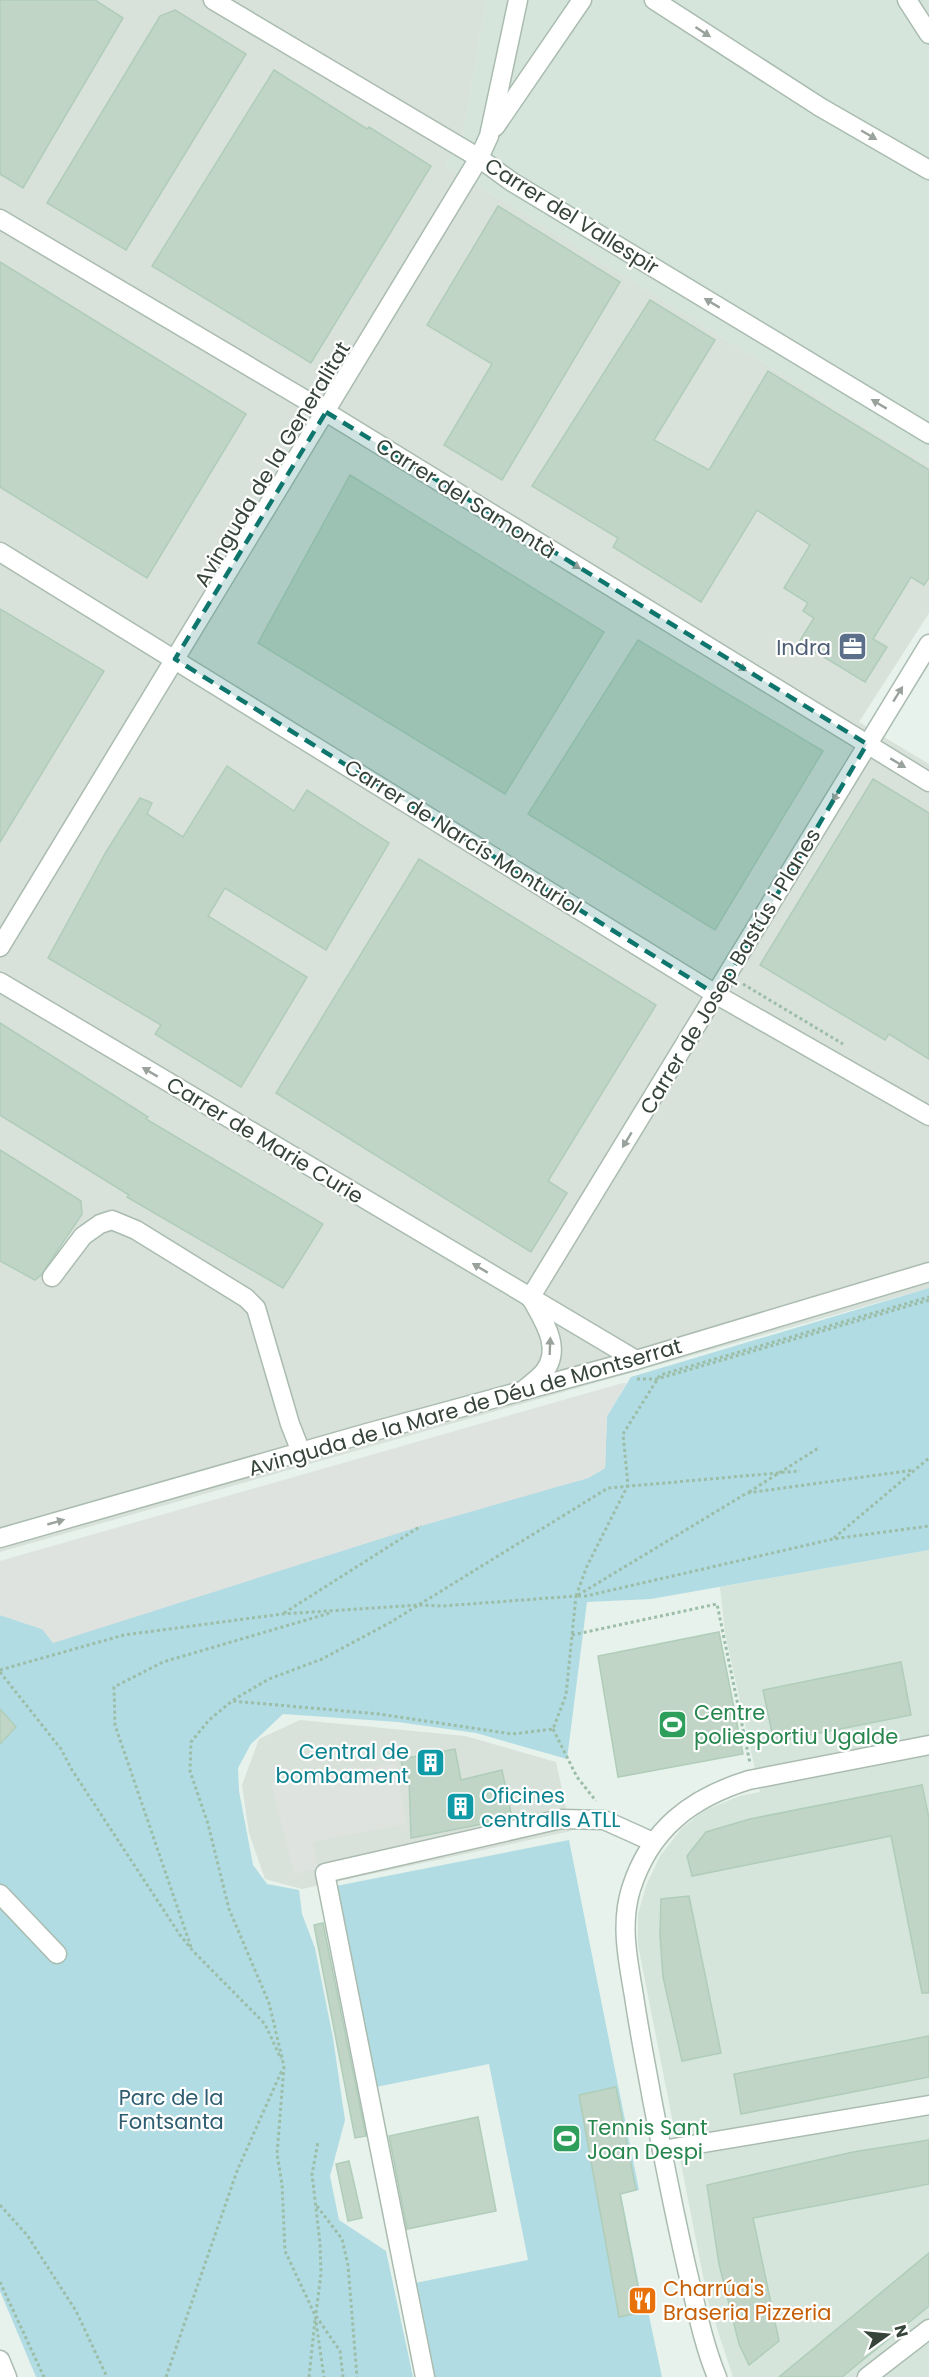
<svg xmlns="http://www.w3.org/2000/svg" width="929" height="2377" font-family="Poppins,sans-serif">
	<rect width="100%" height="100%" fill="#e6f2eb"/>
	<g fill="#d5e5db">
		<path d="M486,0H929V466L445,165L463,134Z"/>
		<path d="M929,1550V2377H733L708,2301L638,1945V1914L646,1886L660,1856L682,1828L705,1810L740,1796L760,1792L725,1633L720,1587Z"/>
	</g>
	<g fill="#d8e1da">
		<path d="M0,0H486L463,134L445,165L929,466V613L859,722L929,764V1288L0,1552Z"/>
		<path d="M300,1720L465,1736L556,1762L571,1831L302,1889L265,1879L249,1833L242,1785L259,1739Z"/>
	</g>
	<g fill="#b2dce3">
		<path d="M929,1288V1550L651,1599L587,1602L567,1759L476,1733L398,1722L283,1714L251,1744L238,1768L239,1791L253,1865L267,1884L299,1890L302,1914L315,1948L333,2038L345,2120L330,2176L339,2220L386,2251L413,2377H36L0,2291V1615L42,1629L588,1478L605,1468L607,1416L631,1377Z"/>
		<path d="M569,1840L639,2190L621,2194L644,2311H648L662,2377H434L415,2283L528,2260L489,2064L376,2087L336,1886Z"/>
	</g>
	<g fill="#dee3df">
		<path d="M623,1383H627L607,1416L605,1468L588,1478L421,1526L53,1643L42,1629L0,1615V1561Z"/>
		<path d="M396,1763L406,1824L313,1842L318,1869L294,1874L271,1783Z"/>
	</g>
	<g fill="#c0d5c6" stroke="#b0cdb9" stroke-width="1.5">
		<path d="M0,0H95L123,18L23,188L0,174Z"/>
		<path d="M175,10L246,54L126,250L47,203L160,16Z"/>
		<path d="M274,70L367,129L369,127L431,166L311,363L152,266Z"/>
		<path d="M498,206L620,282L502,480L444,445L492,364L427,325Z"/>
		<path d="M0,262L246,414L147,578L0,487Z"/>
		<path d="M650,300L715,340L654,440L709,470L768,371L929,470V578L924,585L911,577L873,639L887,647L865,682L799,642L814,618L803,611L808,603L784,588L810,545L757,510L701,602L613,547L618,538L532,486Z"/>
		<path d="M350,475L604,632L505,794L258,643Z"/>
		<path d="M0,609L104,671L0,842Z"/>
		<path d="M638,640L823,751L715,930L528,814Z"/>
		<path d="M227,766L294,811L307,790L389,843L326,950L225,888L208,916L307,977L241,1087L155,1034L161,1025L48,958L106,852L140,798L152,803L147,814L183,837Z"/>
		<path d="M873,779L929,813V1059L889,1034L885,1040L760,965Z"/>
		<path d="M419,859L656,1005L548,1181L567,1193L531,1252L276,1093Z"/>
		<path d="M0,1023L148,1117L146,1119L323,1224L283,1288L127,1197L129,1195L0,1115Z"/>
		<path d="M0,1150L81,1201L82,1214L41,1275L35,1280L0,1261Z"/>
		<path d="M719,1632L743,1754L618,1777L598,1656Z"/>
		<path d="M901,1662L911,1715L774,1742L763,1690Z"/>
		<path d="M0,1709L16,1727L0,1744Z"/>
		<path d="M455,1749L461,1780L502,1770L512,1818L411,1838L409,1777L404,1778L401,1759Z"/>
		<path d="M922,1785L929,1818V1993H922L891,1836L692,1876L687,1856L706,1832L750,1819Z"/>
		<path d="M689,1896L721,2053L682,2061L663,1977L660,1935L661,1899Z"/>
		<path d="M323,1923L366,2136L355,2138L314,1925Z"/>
		<path d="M929,2036V2077L741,2114L734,2074Z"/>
		<path d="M616,2087L636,2190L620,2194L643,2312L619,2317L579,2095Z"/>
		<path d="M478,2117L496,2211L407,2229L389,2136Z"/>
		<path d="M929,2140V2184L753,2218L779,2341L749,2365L739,2344L719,2264L707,2185L853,2152Z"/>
		<path d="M349,2161L362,2218L348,2221L336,2164Z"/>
		<path d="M929,2253V2306L842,2377H779Z"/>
	</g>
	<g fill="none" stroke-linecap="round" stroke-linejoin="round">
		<defs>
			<g id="minor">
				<path d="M213,0L479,158L512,182L929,434"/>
				<path d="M654,0L820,107L929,170"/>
				<path d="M907,0L929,34"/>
				<path d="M495,127L582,0"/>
				<path d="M0,219L326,412L929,782"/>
				<path d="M0,552L717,995L929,1116"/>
				<path d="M0,947L479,158L489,136L518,0"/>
				<path d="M0,982L636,1360"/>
				<path d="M52,1277L83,1236L100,1224L112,1220L136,1230L246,1298L256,1308L290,1424L301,1452"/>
				<path d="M530,1298L929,644"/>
				<path d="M526,1388C532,1383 539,1378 544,1372C563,1348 543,1320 531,1298"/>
				<path d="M0,1538L367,1433L636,1360L929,1272"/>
				<path d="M0,1894L57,1954"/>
				<path d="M662,2150L929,2105"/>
				<path d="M0,2360L7,2377"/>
				<path d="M425,2377L325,1873L561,1819L604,1820L653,1842"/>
				<path d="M717,2377C705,2348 698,2316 691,2286C676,2224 664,2161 652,2099C646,2065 639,2031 634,1996C628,1961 620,1924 631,1889C650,1829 691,1798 749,1780L929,1745"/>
				<path d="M867,2377L929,2329"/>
			</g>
		</defs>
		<use href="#minor" stroke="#aabcb0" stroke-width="21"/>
		<g stroke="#9cbda7" stroke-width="3" stroke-dasharray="3 3" stroke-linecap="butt">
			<path d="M743,984L843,1044"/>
			<path d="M637,1379H657L929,1300"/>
			<path d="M749,1492L820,1447"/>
			<path d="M834,1538L929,1458"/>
			<path d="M578,1595L747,1493L914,1470"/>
			<path d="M576,1596L587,1566L628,1485L623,1434L660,1375L929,1297"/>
			<path d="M578,1596H586L833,1539L929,1526"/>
			<path d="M284,1613L421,1526"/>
			<path d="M572,1635L717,1604L750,1763"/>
			<path d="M0,1670L124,1635L282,1614L419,1605L443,1606L576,1596L566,1695L553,1729L512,1734L379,1714L232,1701L209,1720L191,1742L190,1771L208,1824L229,1909L269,2003L284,2066L277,2154L282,2184L285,2251L315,2315L324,2377"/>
			<path d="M0,1672L61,1749L72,1770L180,1935L193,1951L265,2024L281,2059"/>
			<path d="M233,1700L269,1679L322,1659L391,1622L608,1488L800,1471"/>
			<path d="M553,1729L577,1777L596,1801"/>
			<path d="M191,1947L115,1725L114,1687L163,1662L330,1613"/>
			<path d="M0,2205L27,2235L76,2311L107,2377"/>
			<path d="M317,2206L342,2239L348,2265L357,2377"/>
			<path d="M0,2282L44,2377"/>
			<path d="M316,2313L321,2274L320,2243L312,2174L318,2142"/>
			<path d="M316,2316L340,2351L343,2377"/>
			<path d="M166,2377L237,2171L282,2070"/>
			<path d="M309,2377L315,2320"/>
		</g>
		<use href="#minor" stroke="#fff" stroke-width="18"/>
	</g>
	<defs><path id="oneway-solid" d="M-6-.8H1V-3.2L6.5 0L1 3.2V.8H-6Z" transform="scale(1.5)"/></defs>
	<g fill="#9aa29c">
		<use href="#oneway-solid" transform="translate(703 32) rotate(33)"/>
		<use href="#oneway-solid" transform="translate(869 135) rotate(30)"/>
		<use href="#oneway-solid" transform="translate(712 303) rotate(-149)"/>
		<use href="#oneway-solid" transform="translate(879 404) rotate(-149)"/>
		<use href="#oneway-solid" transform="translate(573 564) rotate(32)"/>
		<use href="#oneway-solid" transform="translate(739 666) rotate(32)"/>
		<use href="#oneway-solid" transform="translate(898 694) rotate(-58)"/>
		<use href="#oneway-solid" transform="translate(898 763) rotate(31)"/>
		<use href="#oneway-solid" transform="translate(837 794) rotate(121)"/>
		<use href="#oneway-solid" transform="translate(150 1072) rotate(-149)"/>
		<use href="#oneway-solid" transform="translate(627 1140) rotate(121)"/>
		<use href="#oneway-solid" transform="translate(480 1268) rotate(-149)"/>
		<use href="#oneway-solid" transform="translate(550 1346) rotate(-88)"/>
		<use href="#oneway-solid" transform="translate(56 1522) rotate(-16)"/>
	</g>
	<path fill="#0f766e" fill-opacity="0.2" stroke="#0f766e" stroke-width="4.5" stroke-dasharray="12 8" stroke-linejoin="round" d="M326,412L867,744L717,995L175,659Z"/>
	<defs>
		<symbol id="office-square" viewBox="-11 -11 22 22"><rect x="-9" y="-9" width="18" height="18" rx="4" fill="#5c6f8a" stroke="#fff"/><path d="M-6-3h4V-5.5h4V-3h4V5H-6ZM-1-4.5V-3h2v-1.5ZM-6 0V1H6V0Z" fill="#fff"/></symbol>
		<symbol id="stadium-square" viewBox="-11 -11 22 22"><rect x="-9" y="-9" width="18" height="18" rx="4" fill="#2e9e5b" stroke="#fff"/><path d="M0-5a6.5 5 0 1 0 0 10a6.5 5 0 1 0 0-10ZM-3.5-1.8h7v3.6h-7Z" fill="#fff"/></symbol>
		<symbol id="building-square" viewBox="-11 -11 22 22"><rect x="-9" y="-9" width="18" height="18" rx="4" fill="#0f9aa8" stroke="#fff"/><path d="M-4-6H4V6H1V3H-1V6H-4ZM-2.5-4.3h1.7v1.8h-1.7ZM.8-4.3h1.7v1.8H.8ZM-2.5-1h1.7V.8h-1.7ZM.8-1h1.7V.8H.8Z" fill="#fff"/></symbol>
		<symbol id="restaurant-square" viewBox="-11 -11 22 22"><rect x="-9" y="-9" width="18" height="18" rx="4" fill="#e8710a" stroke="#fff"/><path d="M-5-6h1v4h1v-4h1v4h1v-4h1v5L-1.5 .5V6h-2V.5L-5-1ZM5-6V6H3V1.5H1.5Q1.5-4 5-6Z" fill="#fff"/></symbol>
	</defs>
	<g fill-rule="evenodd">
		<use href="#office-square" x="836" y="630" width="33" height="33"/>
		<use href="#stadium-square" x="656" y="1708" width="33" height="33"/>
		<use href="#building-square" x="414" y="1746" width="33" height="33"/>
		<use href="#building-square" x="444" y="1790" width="33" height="33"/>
		<use href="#stadium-square" x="550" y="2122" width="33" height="33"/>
		<use href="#restaurant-square" x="626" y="2284" width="33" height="33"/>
	</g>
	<g text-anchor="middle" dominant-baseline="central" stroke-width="4.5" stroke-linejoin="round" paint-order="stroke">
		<g font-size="21" fill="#36443a" stroke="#fff">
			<text transform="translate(572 216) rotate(32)">Carrer del Vallespir</text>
			<text transform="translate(272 464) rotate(-59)">Avinguda de la Generalitat</text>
			<text transform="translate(466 498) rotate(32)">Carrer del Samontà</text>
			<text transform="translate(463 837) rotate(32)">Carrer de Narcís Monturiol</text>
			<text transform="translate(730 971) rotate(-59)">Carrer de Josep Bastús i Planes</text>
			<text transform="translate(265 1140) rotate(31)">Carrer de Marie Curie</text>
			<text transform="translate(465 1407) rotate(-16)">Avinguda de la Mare de Déu de Montserrat</text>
		</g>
		<g font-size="21" fill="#4e5e75" stroke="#fff" text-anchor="end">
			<text x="831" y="647">Indra</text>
		</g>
		<g font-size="21" fill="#27864d" stroke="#fff" text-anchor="start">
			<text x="694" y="1712">Centre<tspan x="694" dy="24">poliesportiu Ugalde</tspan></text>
			<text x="587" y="2127">Tennis Sant<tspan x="587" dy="24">Joan Despi</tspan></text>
		</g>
		<g font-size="21" fill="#0d838f" stroke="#fff" text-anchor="end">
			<text x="409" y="1751">Central de<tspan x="409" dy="24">bombament</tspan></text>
			<text x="481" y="1795" text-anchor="start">Oficines<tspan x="481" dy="24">centralls ATLL</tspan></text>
		</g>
		<g font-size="21" fill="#2e5c71" stroke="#fff">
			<text x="171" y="2097">Parc de la<tspan x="171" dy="24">Fontsanta</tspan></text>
		</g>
		<g font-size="21" fill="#c56008" stroke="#fff" text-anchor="start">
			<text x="663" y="2288">Charrúa's<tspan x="663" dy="24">Braseria Pizzeria</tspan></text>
		</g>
	</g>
	<g transform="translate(887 2335) rotate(75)" stroke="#ffffff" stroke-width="4.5" paint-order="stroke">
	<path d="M0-4.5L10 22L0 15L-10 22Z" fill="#36443a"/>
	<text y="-9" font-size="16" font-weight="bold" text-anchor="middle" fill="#36443a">N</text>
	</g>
</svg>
